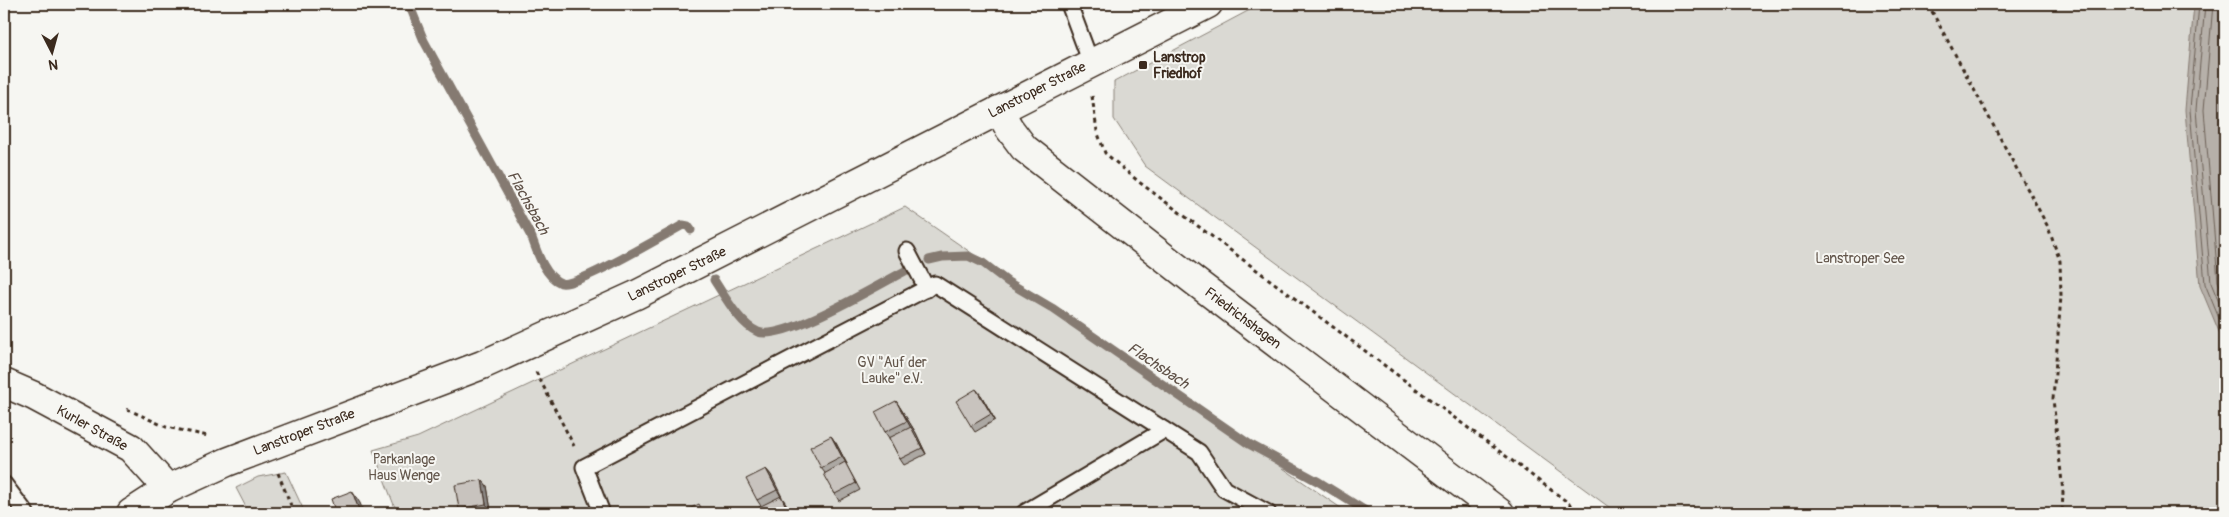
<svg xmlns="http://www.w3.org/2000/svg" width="2229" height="517" font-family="Pangolin,sans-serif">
	<rect width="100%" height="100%" fill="#f6f6f2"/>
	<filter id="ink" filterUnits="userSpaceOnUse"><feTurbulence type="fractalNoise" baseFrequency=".02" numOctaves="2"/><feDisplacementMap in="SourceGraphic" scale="10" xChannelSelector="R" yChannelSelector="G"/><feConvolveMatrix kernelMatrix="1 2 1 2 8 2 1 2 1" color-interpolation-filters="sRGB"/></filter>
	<g filter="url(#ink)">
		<g fill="#dad9d3" stroke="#8a8278">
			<path d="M1261,4H2225V513H1617L1145,166L1114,119V82Z"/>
			<path d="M905,207L1348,513H397L373,450L418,437Z"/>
			<path d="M286,472L305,513H249L236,488L258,477Z"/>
		</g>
		<path fill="#b6b0a9" stroke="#857a71" d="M2194,4H2225V346L2200,286L2185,110Z"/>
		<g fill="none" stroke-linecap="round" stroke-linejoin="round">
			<g stroke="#6c6056" stroke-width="1">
				<path d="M2199,4L2190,110L2205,284L2225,333"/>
				<path d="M2205,4L2196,110L2211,283L2225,317"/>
				<path d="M2213,4L2204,110L2218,281L2225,298"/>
			</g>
			<g stroke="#857a71" stroke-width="9">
				<path d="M409,4L424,41L532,238C537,252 545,277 561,283C576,288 664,235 683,225L688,226L691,230"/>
				<path d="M929,260L942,257L968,256L983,263L1008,282L1052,308L1249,444L1319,482L1369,513"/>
				<path d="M714,280C724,295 740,325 758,332C783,342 878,285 905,271"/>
			</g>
			<defs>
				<g id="lane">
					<path d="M1069,4L1091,63"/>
					<path d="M907,251L927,289"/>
					<path d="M4,484L26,513"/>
					<path d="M602,513L584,467L935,284L1199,452L1224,489L1268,513"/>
					<path d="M1024,513L1164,430"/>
				</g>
				<g id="secondary">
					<path d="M999,110L1009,128L1024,148L1193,280L1500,513"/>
					<path d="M4,383L34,396L131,448L168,489"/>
					<path d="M131,513L168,489L227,462L482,365L636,295L1208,4"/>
				</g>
			</defs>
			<use href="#lane" stroke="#3b2a1e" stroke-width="19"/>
			<use href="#secondary" stroke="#3b2a1e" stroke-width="31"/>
			<g stroke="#3b2a1e" stroke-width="3" stroke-dasharray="4 4" stroke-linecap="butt">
				<path d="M1928,4L2048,227L2060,261L2061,296L2053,399L2063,492L2062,513"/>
				<path d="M1092,96L1097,131L1105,153L1139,182L1582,513"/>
				<path d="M536,372L574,446"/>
				<path d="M127,409L166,427L208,436"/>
				<path d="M278,473L294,513"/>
			</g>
			<use href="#lane" stroke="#f6f6f2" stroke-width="15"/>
			<use href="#secondary" stroke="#f6f6f2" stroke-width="28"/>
		</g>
		<g fill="#aca8a3" stroke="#3b2a1e">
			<path d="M981,395L995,420L975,432L971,426Z"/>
			<path d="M896,401L916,433L926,454L904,465L900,459L889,438L885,432Z"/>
			<path d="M831,436L836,443L847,464H846L860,490L839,501L835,494L825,473L821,468Z"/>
			<path d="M766,469L771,475L781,497L785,502L791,513H762L761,506L757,500Z"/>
			<path d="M482,480L487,486L491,511L476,513H463L459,509Z"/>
		</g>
		<g fill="#8c8885" stroke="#3b2a1e">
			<path d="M976,389L981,395L995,420L991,414Z"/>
			<path d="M896,401L916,433L926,454L922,448Z"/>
			<path d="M831,436L836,443L847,464L842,457Z"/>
			<path d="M766,469L771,475L782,497L777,490Z"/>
			<path d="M482,480L487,486L491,511L486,504Z"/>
			<path d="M352,491L360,503L364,513H360Z"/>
			<path d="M781,496L785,502L791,513H789Z"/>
		</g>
		<g fill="#c8c3be" stroke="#3b2a1e">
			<path d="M976,389L991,414L971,426L956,401Z"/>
			<path d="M896,401L907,421L885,432L875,412Z"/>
			<path d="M911,427L922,448L900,459L889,438Z"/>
			<path d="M831,436L842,457L821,468L810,447Z"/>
			<path d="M845,462L856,483L835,494L824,474Z"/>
			<path d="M766,469L777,490L757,500L746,479Z"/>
			<path d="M482,480L486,504L459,509L455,485Z"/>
			<path d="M352,491L360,513H320L334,508L331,499Z"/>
			<path d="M781,496L789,513H762L759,507Z"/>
			<path d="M699,504L704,513H681Z"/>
		</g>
	</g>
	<rect fill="#3b2a1e" stroke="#f6f6f2" stroke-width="2" x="1138" y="60" width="10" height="10" rx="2.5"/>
	<g text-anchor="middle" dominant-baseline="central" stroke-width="4" stroke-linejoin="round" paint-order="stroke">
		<g font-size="14" font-weight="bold" fill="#3b2a1e" stroke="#f6f6f2" text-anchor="start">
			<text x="1153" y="57">Lanstrop<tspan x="1153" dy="16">Friedhof</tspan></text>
		</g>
		<g font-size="14" fill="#3b2a1e" stroke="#f6f6f2">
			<text transform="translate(1037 90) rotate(-27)">Lanstroper Straße</text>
			<text transform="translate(677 274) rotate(-26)">Lanstroper Straße</text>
			<text transform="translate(1243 318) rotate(37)">Friedrichshagen</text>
			<text transform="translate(92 428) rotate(29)">Kurler Straße</text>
			<text transform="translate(304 432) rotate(-21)">Lanstroper Straße</text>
		</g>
		<g font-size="14" fill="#63564b" stroke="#f6f6f2">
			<text x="1860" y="258">Lanstroper See</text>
			<text x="892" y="362">GV "Auf der<tspan x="892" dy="16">Lauke" e.V.</tspan></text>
			<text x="404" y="459">Parkanlage<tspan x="404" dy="16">Haus Wenge</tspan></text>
		</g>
		<g font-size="15" font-style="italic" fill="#605248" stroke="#f6f6f2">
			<text transform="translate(528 203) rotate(61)">Flachsbach</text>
			<text transform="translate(1158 366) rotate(34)">Flachsbach</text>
		</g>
	</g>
	<rect width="2229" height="517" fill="none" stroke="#f6f6f2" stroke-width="20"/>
	<rect x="10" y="10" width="2209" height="497" fill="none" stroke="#3b2a1e" stroke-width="2" filter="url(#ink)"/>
	<g transform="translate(52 52) rotate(174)" stroke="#f6f6f2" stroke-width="4" paint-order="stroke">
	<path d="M0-4L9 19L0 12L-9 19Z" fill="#3b2a1e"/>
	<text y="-8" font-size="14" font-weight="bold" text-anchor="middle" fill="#3b2a1e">N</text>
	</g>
</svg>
